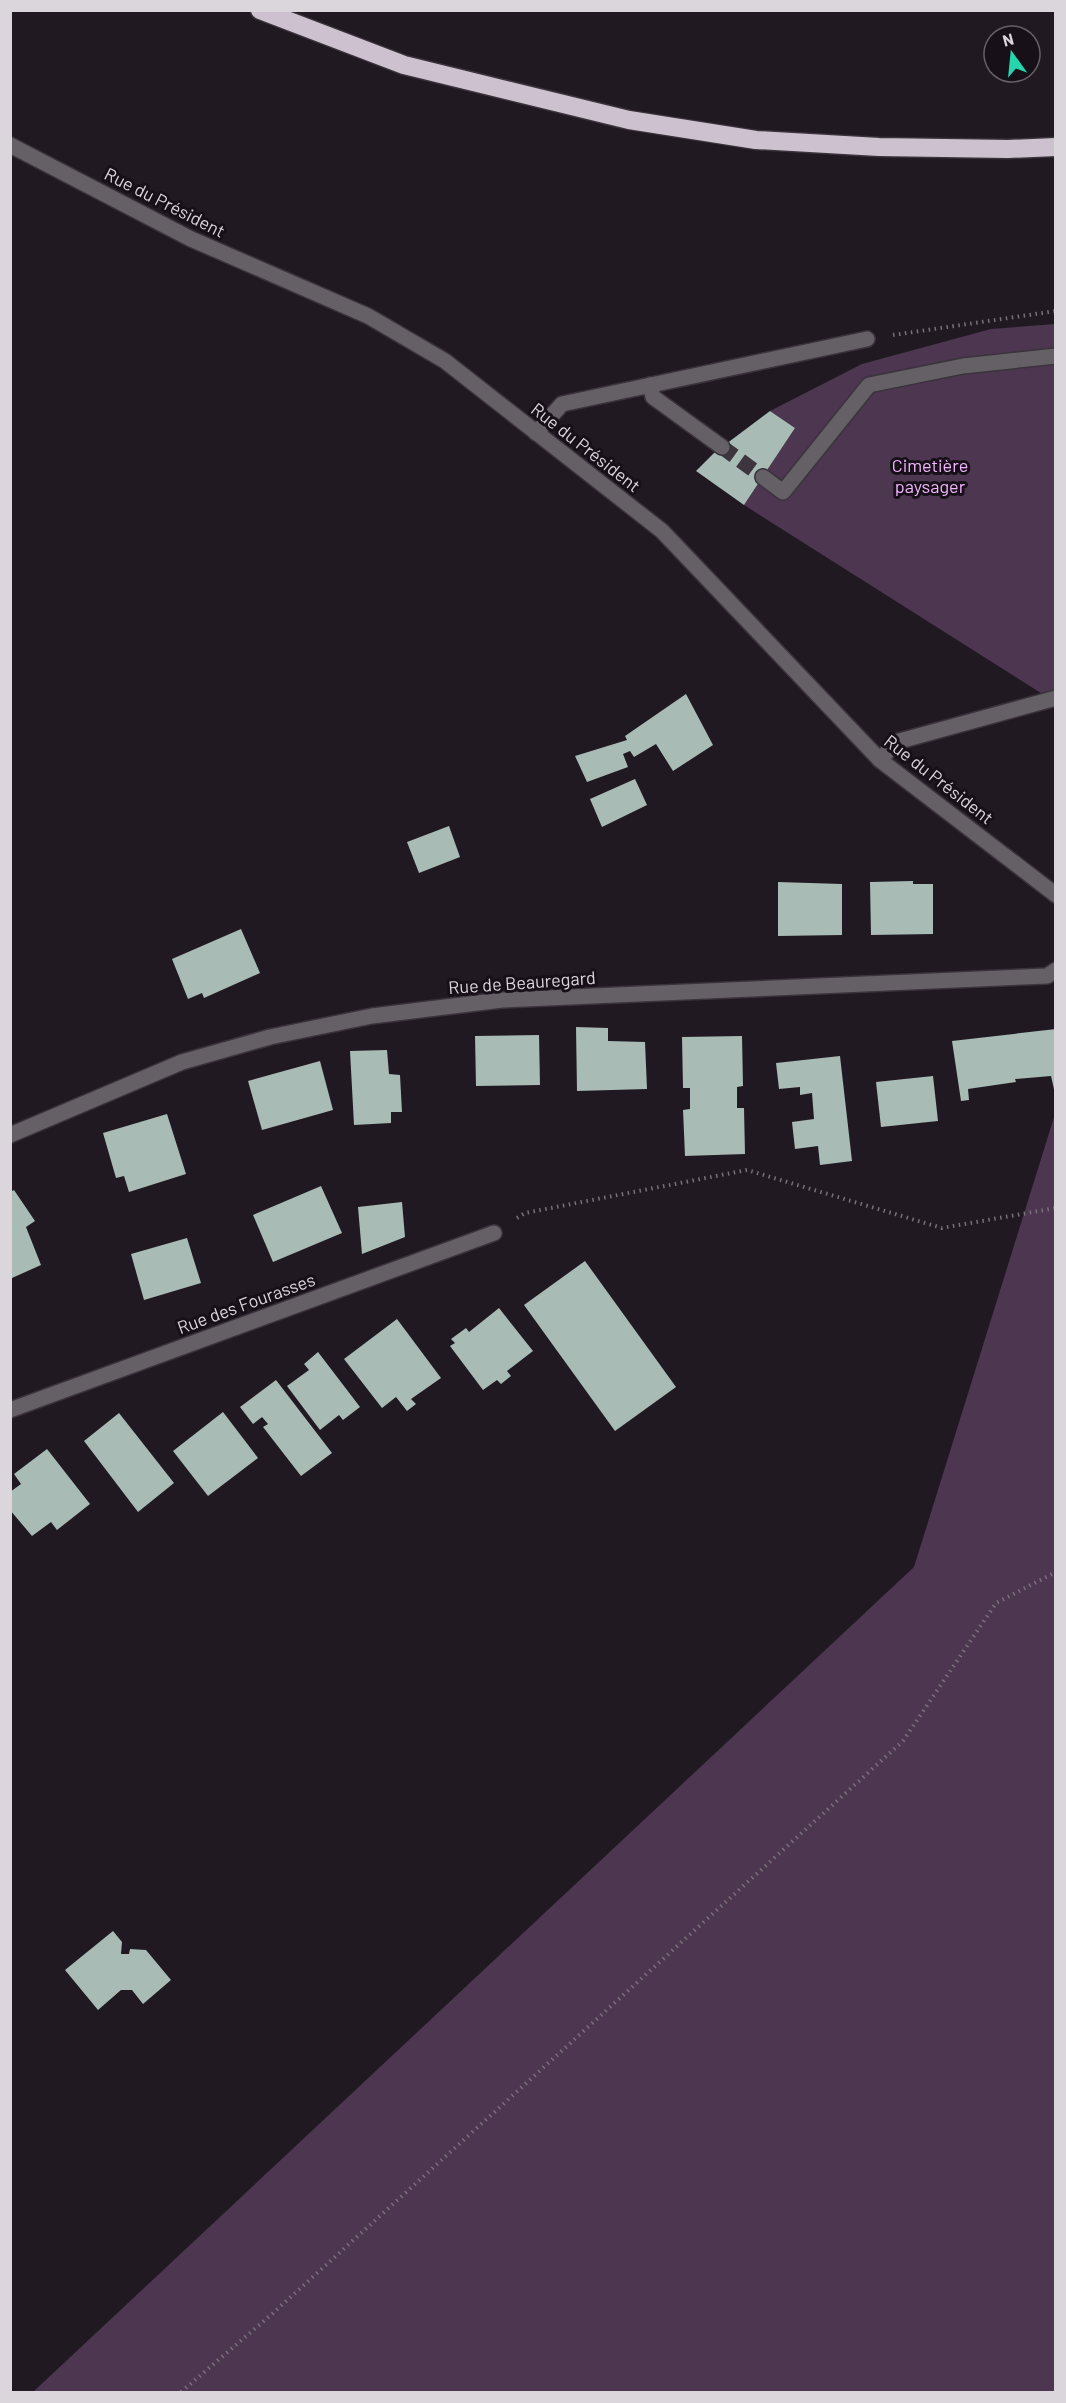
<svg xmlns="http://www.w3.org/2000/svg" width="1066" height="2403" font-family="Barlow,sans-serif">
	<rect width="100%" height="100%" fill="#211922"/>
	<g fill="#4c3650">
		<path d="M1055,324V702L744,505L795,428L770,411L862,364L991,329Z"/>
		<path d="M1055,1114V2392H33L914,1567Z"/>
	</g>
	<g fill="#a8bbb4">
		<path d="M770,411L795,428L744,505L696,471L714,453Z"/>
		<path d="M686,694L713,745L673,771L656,744L634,757L630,751L623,754L628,767L587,782L575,756L627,740L625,736Z"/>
		<path d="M635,779L647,805L602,827L590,799Z"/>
		<path d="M449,826L460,857L419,873L407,842Z"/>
		<path d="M913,881V884H933V934L871,935L870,882Z"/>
		<path d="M778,882L842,884V935L778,936Z"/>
		<path d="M241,929L260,973L204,998L202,993L188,999L172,959Z"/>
		<path d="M576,1027L608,1028V1041L645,1042L647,1089L577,1091Z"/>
		<path d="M1056,1029V1098L1051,1076L1015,1079L1016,1082L968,1089L969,1100L961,1101L952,1041Z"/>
		<path d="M539,1035L540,1085L476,1086L475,1036Z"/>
		<path d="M742,1036L743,1086L737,1087V1108H744L745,1154L685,1156L683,1110L690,1109V1088H683L682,1037Z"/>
		<path d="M387,1050L389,1074L400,1075L402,1112H391V1123L354,1125L350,1051Z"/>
		<path d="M840,1056L852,1161L820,1165L818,1146L795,1149L792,1122L814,1119L812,1093L800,1095V1087L779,1089L776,1063Z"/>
		<path d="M320,1061L333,1110L262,1130L248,1081Z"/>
		<path d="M933,1076L938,1121L881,1127L876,1082Z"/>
		<path d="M167,1114L186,1174L129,1192L124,1176L116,1178L103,1133Z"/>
		<path d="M321,1186L342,1233L273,1262L253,1215Z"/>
		<path d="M14,1190L35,1221L26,1227L41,1265L12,1278L10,1192Z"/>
		<path d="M402,1202L405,1237L362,1254L358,1207Z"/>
		<path d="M187,1238L201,1283L144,1300L131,1254Z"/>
		<path d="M585,1261L676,1387L615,1431L524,1305Z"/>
		<path d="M499,1308L533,1351L507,1371L511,1376L501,1384L497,1380L483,1390L450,1346L455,1343L451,1339L466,1328L469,1332Z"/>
		<path d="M397,1319L441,1378L411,1399L416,1404L407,1411L396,1397L382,1408L344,1359Z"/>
		<path d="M318,1352L360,1407L343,1420L339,1415L320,1430L287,1386L309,1370L304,1364Z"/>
		<path d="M276,1380L332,1453L301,1476L263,1427L268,1424L262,1417L253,1424L240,1407Z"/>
		<path d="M223,1412L258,1458L208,1496L173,1451Z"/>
		<path d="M119,1413L174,1483L138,1512L84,1441Z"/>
		<path d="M47,1449L90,1504L57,1530L51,1522L32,1536L10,1510V1492L21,1484L14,1474Z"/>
		<path d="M113,1931L122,1942L121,1954H129L130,1949L146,1950L171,1980L143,2004L132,1990H121L98,2010L65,1970Z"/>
	</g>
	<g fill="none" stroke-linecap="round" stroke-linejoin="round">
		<path stroke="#3d353e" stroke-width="15" stroke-dasharray="15 8" stroke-linecap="butt" d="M722,447L763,477"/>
		<defs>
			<g id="minor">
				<path d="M10,145L191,239L368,316L445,361L662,531L880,760L1056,895"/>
				<path d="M650,385L653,397L722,447"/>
				<path d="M536,433L562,404L867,339"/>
				<path d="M763,477L783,492L869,385L963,366L1056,356"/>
				<path d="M880,760L896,742L1056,698"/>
				<path d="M10,1135L182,1062L270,1037L372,1016L502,1000L1047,976L1056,970"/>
				<path d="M10,1410L494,1233"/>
			</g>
			<path id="highway" d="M260,10L404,65L629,120L756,140L879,147L1008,149L1056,147"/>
		</defs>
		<use href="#minor" stroke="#3b333c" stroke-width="18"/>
		<use href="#highway" stroke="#3b333c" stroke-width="21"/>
		<g stroke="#787179" stroke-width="4" stroke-dasharray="1.5 4.5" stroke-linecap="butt">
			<path d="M893,335L1056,311"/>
			<path d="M517,1218L525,1213L747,1170L942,1228L1056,1208"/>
			<path d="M181,2392L272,2314L903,1741L996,1603L1056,1572"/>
		</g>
		<use href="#minor" stroke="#656066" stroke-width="15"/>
		<use href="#highway" stroke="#cdc1cf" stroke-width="18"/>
	</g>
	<g text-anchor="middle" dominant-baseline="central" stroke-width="6" stroke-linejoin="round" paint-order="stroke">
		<g font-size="18" fill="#dbd5dc" stroke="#171019">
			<text transform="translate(165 202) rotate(27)">Rue du Président</text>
			<text transform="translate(586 447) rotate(38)">Rue du Président</text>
			<text transform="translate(939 779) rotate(38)">Rue du Président</text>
			<text transform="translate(522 982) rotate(-4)">Rue de Beauregard</text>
			<text transform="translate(246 1303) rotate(-20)">Rue des Fourasses</text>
		</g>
		<g font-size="18" fill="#f2b6fe" stroke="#171019">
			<text x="930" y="465">Cimetière<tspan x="930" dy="21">paysager</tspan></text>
		</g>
	</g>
	<rect width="1066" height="2403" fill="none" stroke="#dbd5dc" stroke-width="24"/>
	<g transform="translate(1012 54) rotate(345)"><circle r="28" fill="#171019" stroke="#655f67" stroke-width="1.5"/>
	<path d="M0-4.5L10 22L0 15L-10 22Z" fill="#27d5ad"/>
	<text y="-9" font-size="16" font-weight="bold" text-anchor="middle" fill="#dbd5dc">N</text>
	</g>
</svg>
